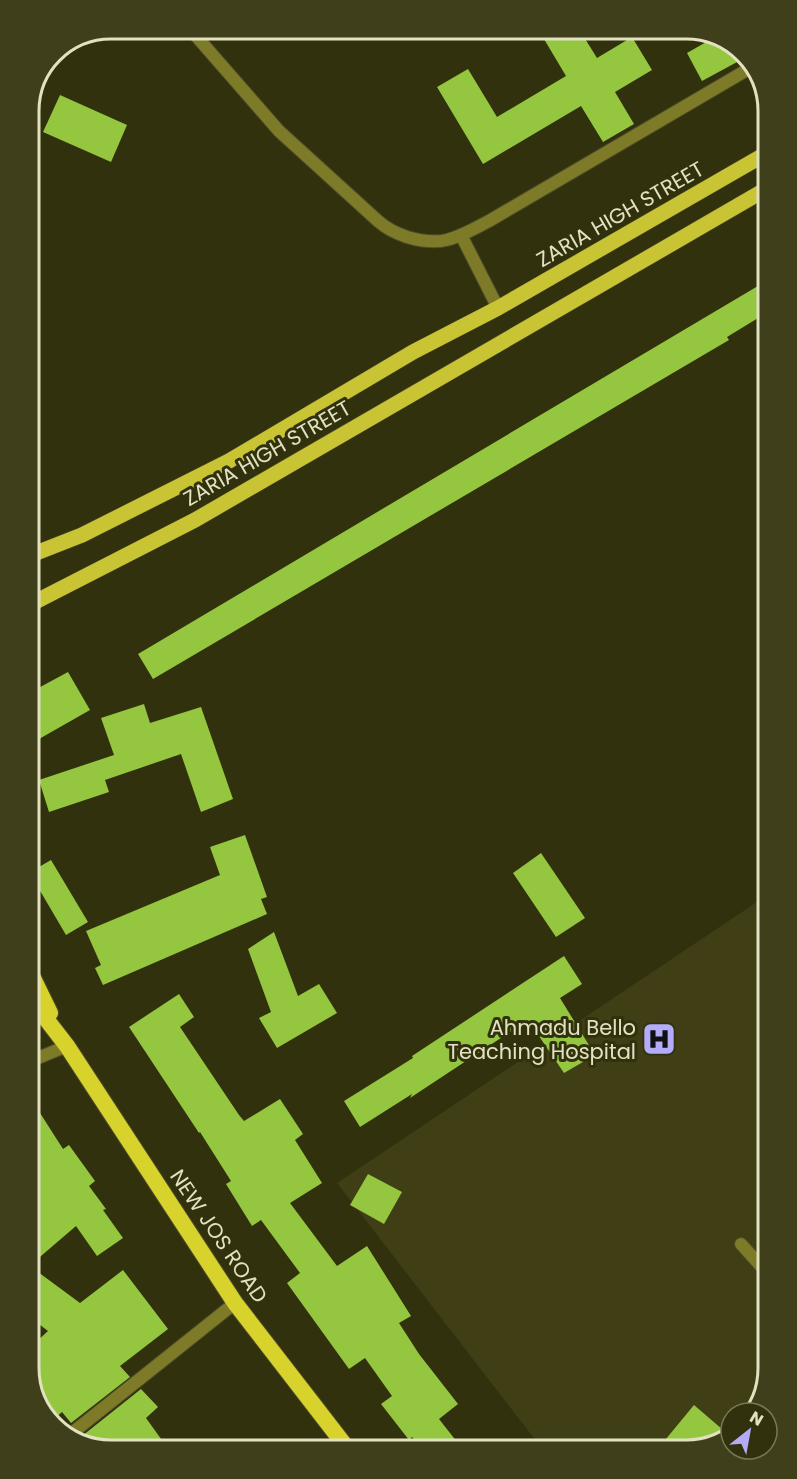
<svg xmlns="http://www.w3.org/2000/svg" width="797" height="1479" font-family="Poppins,sans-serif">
	<rect width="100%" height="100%" fill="#32310e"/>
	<path fill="#3f3e15" d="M766,896L768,1368L755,1413H731V1433L718,1444L540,1446L337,1183Z"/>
	<g fill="#94c640">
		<path d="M538,29H579L597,58L632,37L652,70L615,92L634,124L603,142L581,106L483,164L437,87L468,69L497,117L566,76Z"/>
		<path d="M715,37L727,41L739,61L702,81L687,53Z"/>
		<path d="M60,95L127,125L111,162L43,132Z"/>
		<path d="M763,283V315L727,337L729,340L153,679L138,654Z"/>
		<path d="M68,672L90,710L32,743L31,692Z"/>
		<path d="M144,704L150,723L201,707L233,799L201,812L181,754L105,780L109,792L49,812L39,780L114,755L101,718Z"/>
		<path d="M245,835L267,897L261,899L267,914L103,985L95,968L101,965L86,931L220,875L210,847Z"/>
		<path d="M541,853L585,918L556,937L513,873Z"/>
		<path d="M51,860L88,922L66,935L32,877V871Z"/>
		<path d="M274,932L298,996L319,984L337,1013L277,1048L259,1018L271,1012L248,949Z"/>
		<path d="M564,956L582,984L560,998L595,1055L564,1073L528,1020L410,1098L412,1094L360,1127L344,1101L413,1058L412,1056Z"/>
		<path d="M179,994L194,1017L180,1027L239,1115L244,1121L280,1099L303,1134L295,1140L322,1183L290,1203L337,1266L367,1246L411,1316L399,1323L419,1354L458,1404L439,1419L461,1447H420L412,1437L409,1440L381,1404L392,1396L365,1358L349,1369L287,1283L300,1273L261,1220L252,1226L226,1184L231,1181L200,1132L199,1133L129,1027Z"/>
		<path d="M33,1102L63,1149L69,1145L95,1181L89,1186L106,1209L103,1210L123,1238L97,1256L76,1226L34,1262Z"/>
		<path d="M368,1174L402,1192L384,1224L350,1205Z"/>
		<path d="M34,1269L80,1303L123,1270L168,1329L120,1366L130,1377L71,1423L62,1412L52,1421L35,1400V1343L48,1331L35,1321Z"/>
		<path d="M141,1389L158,1407L146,1418L169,1450H106L89,1445L82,1436Z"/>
		<path d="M694,1405L729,1435L718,1444L661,1445Z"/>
	</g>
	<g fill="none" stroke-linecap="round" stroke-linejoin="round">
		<defs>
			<g id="minor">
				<path d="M190,29L279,131L378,221C387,229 395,233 407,237C443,248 458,237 489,221L752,67"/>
				<path d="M461,235L498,308"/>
				<path d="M33,1060L67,1046"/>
				<path d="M741,1244L768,1274"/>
				<path d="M67,1437L235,1303"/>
			</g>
			<g id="primary">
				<path d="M31,555L82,535L229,461L413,352L498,308L762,156"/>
				<path d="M31,604L195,520L763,191"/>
			</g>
			<g id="trunk">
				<path d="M33,978L50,1013"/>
				<path d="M33,1002L67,1046L235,1303L347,1448"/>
			</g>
		</defs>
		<use href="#minor" stroke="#4e4d2b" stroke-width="14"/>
		<use href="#primary" stroke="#4e4d2b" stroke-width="16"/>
		<use href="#trunk" stroke="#4e4d2b" stroke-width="18"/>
		<use href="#minor" stroke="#7d7b28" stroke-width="12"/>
		<use href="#primary" stroke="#c9c434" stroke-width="15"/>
		<use href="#trunk" stroke="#d8d22c" stroke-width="16"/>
	</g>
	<defs>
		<symbol id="hospital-square" viewBox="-11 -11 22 22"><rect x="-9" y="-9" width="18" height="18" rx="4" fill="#b3adf9" stroke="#32310e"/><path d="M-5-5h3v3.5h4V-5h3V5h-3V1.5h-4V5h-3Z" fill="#111"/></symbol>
	</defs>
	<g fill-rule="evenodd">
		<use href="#hospital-square" x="640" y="1020" width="38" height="38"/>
	</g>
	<g text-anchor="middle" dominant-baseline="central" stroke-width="6" stroke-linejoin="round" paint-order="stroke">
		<g font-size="21" fill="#e2e2c1" stroke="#32310e">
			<text transform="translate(620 214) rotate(-30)">ZARIA HIGH STREET</text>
			<text transform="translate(267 453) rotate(-30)">ZARIA HIGH STREET</text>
			<text transform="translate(219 1236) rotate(56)">NEW JOS ROAD</text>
		</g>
		<g font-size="21" fill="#e2e2c1" stroke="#32310e" text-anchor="end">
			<text x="636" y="1027">Ahmadu Bello<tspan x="636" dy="24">Teaching Hospital</tspan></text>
		</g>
	</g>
	<path d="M0 0H797V1479H0ZM111 39H686A72 72 0 0 1 758 111V1368A72 72 0 0 1 686 1440H111A72 72 0 0 1 39 1368V111A72 72 0 0 1 111 39Z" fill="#403f1c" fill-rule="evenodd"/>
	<path fill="none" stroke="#e2e2c1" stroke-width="3" d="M111 39H686A72 72 0 0 1 758 111V1368A72 72 0 0 1 686 1440H111A72 72 0 0 1 39 1368V111A72 72 0 0 1 111 39Z"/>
	<g transform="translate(749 1431) rotate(31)"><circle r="28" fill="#32310e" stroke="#787856" stroke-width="1.5"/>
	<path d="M0-4.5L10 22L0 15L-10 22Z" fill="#b3adf9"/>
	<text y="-9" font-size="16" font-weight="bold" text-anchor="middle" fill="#e2e2c1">N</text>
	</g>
</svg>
